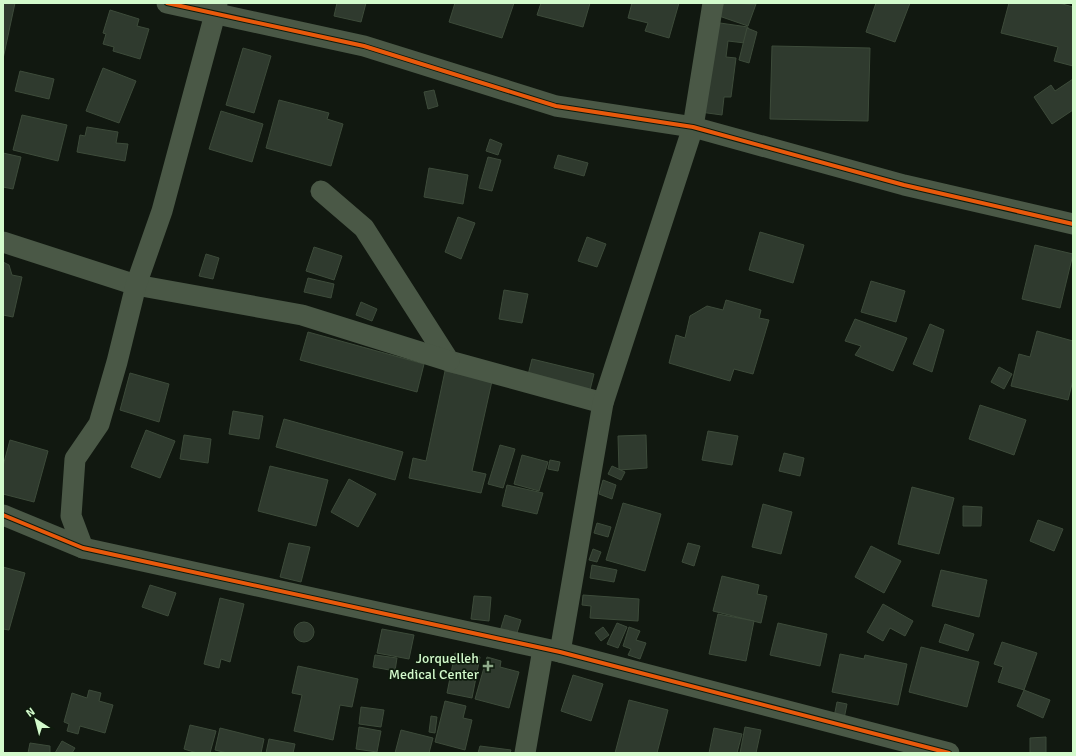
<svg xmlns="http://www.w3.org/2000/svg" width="1076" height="756" font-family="Signika,sans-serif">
	<rect width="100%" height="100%" fill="#111810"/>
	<g fill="#2f3a2e" stroke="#3d4b3a">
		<path d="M3,3H15L3,59Z"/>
		<path d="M337,3H366L361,22L334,16Z"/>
		<path d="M455,3H514L502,38L449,22Z"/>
		<path d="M541,3H590L583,27L537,15Z"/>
		<path d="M632,3H679L669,38L645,31L648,23L628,18Z"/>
		<path d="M724,3L756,4L748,26L719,16Z"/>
		<path d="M876,3H910L895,42L866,32Z"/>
		<path d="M1009,3H1059L1073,7V66L1054,61L1058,47L1001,33Z"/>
		<path d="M110,10L139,19L137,26L149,29L140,59L113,51L114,47L103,44L106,34L103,33Z"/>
		<path d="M713,22L748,27L745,43L728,41L726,57L736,58L731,97H724L722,115L700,112Z"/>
		<path d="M747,28L757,32L749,63L739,60Z"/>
		<path d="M772,46L870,48L868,121L770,119Z"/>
		<path d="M243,48L271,56L254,113L226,105Z"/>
		<path d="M103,68L136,81L119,123L86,111Z"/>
		<path d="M20,71L54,79L49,99L15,91Z"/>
		<path d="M1073,79V110L1052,124L1034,97L1051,85L1055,91Z"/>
		<path d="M434,90L438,106L428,109L424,92Z"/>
		<path d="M279,100L329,113L327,119L343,124L331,166L266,148Z"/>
		<path d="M221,111L263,124L252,162L209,149Z"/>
		<path d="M22,115L67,125L58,161L13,150Z"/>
		<path d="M87,127L118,132L116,143L128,144L125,161L77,152L80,135L85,136Z"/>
		<path d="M490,139L502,144L498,155L486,151Z"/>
		<path d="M3,153L21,157L13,189L3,187Z"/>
		<path d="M558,155L588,163L584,176L554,168Z"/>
		<path d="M488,157L501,160L492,191L479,188Z"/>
		<path d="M429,168L468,175L463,204L424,197Z"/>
		<path d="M458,217L475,223L461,259L445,252Z"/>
		<path d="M760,232L804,245L793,283L749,270Z"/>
		<path d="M587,237L606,244L597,267L578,261Z"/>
		<path d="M1035,245L1073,254L1060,308L1022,299Z"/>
		<path d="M314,247L342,256L334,280L306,271Z"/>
		<path d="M206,254L219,258L213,279L199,276Z"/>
		<path d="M3,262L9,265L12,275L22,277L13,317L3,315Z"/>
		<path d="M308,278L334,284L331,298L304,292Z"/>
		<path d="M871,281L905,291L896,322L861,312Z"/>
		<path d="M504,290L528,294L522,323L499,319Z"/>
		<path d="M726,300L761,310L759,318L769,320L753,374L734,369L730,381L669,363L676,335L685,338L690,316L707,306L723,310Z"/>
		<path d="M361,302L377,309L372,321L356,315Z"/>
		<path d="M855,319L907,338L893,371L855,355L861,346L845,341Z"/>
		<path d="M930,324L944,330L932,372L913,364Z"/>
		<path d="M1037,331L1073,341V380L1068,400L1011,386L1019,354L1030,357Z"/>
		<path d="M308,332L424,364L417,392L300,360Z"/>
		<path d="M532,359L594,374L589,394L527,379Z"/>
		<path d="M999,367L1012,374L1004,389L991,382Z"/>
		<path d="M445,371L492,381L472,471L486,474L481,493L409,478L413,458L426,461Z"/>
		<path d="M130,373L169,384L159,422L120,410Z"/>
		<path d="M980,405L1026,420L1014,455L969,439Z"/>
		<path d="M233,411L263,416L259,439L229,434Z"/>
		<path d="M284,419L403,452L395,480L276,447Z"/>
		<path d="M146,430L175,441L160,478L131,467Z"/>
		<path d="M708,431L738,436L732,465L702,460Z"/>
		<path d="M184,435L211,439L208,463L180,459Z"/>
		<path d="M646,435L647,468L619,470L618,436Z"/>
		<path d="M10,440L48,451L34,502L3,494V466Z"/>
		<path d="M500,445L515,449L503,488L488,484Z"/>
		<path d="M784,453L804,458L800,476L779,471Z"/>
		<path d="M522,455L548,462L539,491L514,484Z"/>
		<path d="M550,460L560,462L558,471L548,469Z"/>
		<path d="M270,466L328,480L316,526L258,511Z"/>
		<path d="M612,466L625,472L621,480L608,474Z"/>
		<path d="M349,479L376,494L358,527L331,512Z"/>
		<path d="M603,480L616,485L612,499L599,494Z"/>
		<path d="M507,485L543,493L537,514L502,506Z"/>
		<path d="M912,487L954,498L939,554L898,544Z"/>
		<path d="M623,503L661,514L645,571L606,560Z"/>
		<path d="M763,504L792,512L781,554L752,547Z"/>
		<path d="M963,506L982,507L981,526H963Z"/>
		<path d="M1038,520L1063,529L1054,551L1030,541Z"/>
		<path d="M597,523L611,527L608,537L594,533Z"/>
		<path d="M289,543L310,547L301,582L280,577Z"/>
		<path d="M688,543L700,546L694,566L682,562Z"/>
		<path d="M871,546L901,561L884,593L855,577Z"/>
		<path d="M593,549L601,552L597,562L589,560Z"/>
		<path d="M592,565L617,570L614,582L590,578Z"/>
		<path d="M3,567L25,573L9,630L3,629Z"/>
		<path d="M941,570L987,580L979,617L932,606Z"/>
		<path d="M722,576L759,585L757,594L767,596L761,623L713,611Z"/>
		<path d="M150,585L176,593L168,616L142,607Z"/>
		<path d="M583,595L639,599L638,621L590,618L591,606L582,605Z"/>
		<path d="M474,596L491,597L489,621L471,619Z"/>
		<path d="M220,598L244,604L230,662L221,659L219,668L204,664Z"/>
		<path d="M883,604L913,621L905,636L890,628L883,641L867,632Z"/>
		<path d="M718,614L754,621L746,661L709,654Z"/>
		<path d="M505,615L521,620L516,636L500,631Z"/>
		<circle cx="304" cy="632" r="10"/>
		<path d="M617,623L627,627L618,648L607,644Z"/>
		<path d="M778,623L827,634L820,666L770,655Z"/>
		<path d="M945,624L974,634L968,651L939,642Z"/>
		<path d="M603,627L609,635L601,641L595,633Z"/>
		<path d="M629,627L640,631L636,640L646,643L640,659L628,655L631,649L623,646Z"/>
		<path d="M382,629L414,635L409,659L377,653Z"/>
		<path d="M1002,642L1037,653L1024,690L998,682L1003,667L994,664Z"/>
		<path d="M921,647L979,662L967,707L909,692Z"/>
		<path d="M455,653L480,657L472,698L447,693Z"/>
		<path d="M840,654L864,659L865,655L907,664L898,705L832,692Z"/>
		<path d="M375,655L397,658L395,671L373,667Z"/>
		<path d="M487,657L501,661L500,667L519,672L509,708L475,699Z"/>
		<path d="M298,666L358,679L352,707L340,705L333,740L294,731L302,695L292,693Z"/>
		<path d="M573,675L603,684L591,721L561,711Z"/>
		<path d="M89,690L101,693L99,701L113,705L105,733L80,726L78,734L67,731L69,724L64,722L72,693L87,698Z"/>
		<path d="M1024,690L1050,700L1043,718L1017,706Z"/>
		<path d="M629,700L668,710L657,753H615Z"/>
		<path d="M445,701L466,706L463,718L472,720L465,750L435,742Z"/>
		<path d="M837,702L847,704L844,719L834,717Z"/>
		<path d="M361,707L384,710L381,727L359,724Z"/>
		<path d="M431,716L437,717L435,733L429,732Z"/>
		<path d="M190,725L216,731L210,753H197L184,749Z"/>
		<path d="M359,727L381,731L377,752L356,749Z"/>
		<path d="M745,727L761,730L756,753H740Z"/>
		<path d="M220,728L264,739L261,753H227L215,750Z"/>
		<path d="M714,728L742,734L737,753H709Z"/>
		<path d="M401,730L433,738L429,753H395Z"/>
		<path d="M1046,737V753H1030V738Z"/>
		<path d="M269,739L295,744L293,753H266Z"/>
		<path d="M62,741L75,748L72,753H55Z"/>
		<path d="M30,743L50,746V753H28Z"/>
		<path d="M480,746L511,750L510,753H478Z"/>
	</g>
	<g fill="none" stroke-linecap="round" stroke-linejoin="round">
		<g stroke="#4a5846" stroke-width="21">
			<path d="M167,3L364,46L556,106L693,127L904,185L1073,224"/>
			<path d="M321,191L364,228L449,361L603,403"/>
			<path d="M3,242L136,285L302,315L449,361"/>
			<path d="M3,515L83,548L560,652L949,753"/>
			<path d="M83,548L71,516L75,459L99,424L117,362L136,285L162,211L215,14L217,3"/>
			<path d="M560,652L603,403L693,127L713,3"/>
			<path d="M525,753L543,649"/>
		</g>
		<defs>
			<g id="cycleway">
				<path d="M167,3L364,46L556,106L693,127L904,185L1073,224"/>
				<path d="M3,515L83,548L560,652L949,753"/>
			</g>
		</defs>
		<use href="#cycleway" stroke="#0e1b0d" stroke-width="6"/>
		<use href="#cycleway" stroke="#e8590c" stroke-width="4"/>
	</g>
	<path fill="#8fab8a" stroke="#0e1b0d" stroke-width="1.5" d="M486 660h4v4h4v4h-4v4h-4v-4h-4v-4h4z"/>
	<g text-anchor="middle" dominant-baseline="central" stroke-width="3.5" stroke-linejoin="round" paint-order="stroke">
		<g font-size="14" fill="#d3facc" stroke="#0e1b0d" text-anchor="end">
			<text x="479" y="658">Jorquelleh<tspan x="479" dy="16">Medical Center</tspan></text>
		</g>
	</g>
	<rect width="1076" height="756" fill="none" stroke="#d3facc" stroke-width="8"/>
	<g transform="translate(36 720) rotate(324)" stroke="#0e1b0d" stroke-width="3" paint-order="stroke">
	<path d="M0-3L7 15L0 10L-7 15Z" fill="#d3facc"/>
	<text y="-6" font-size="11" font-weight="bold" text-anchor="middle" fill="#d3facc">N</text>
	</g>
</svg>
